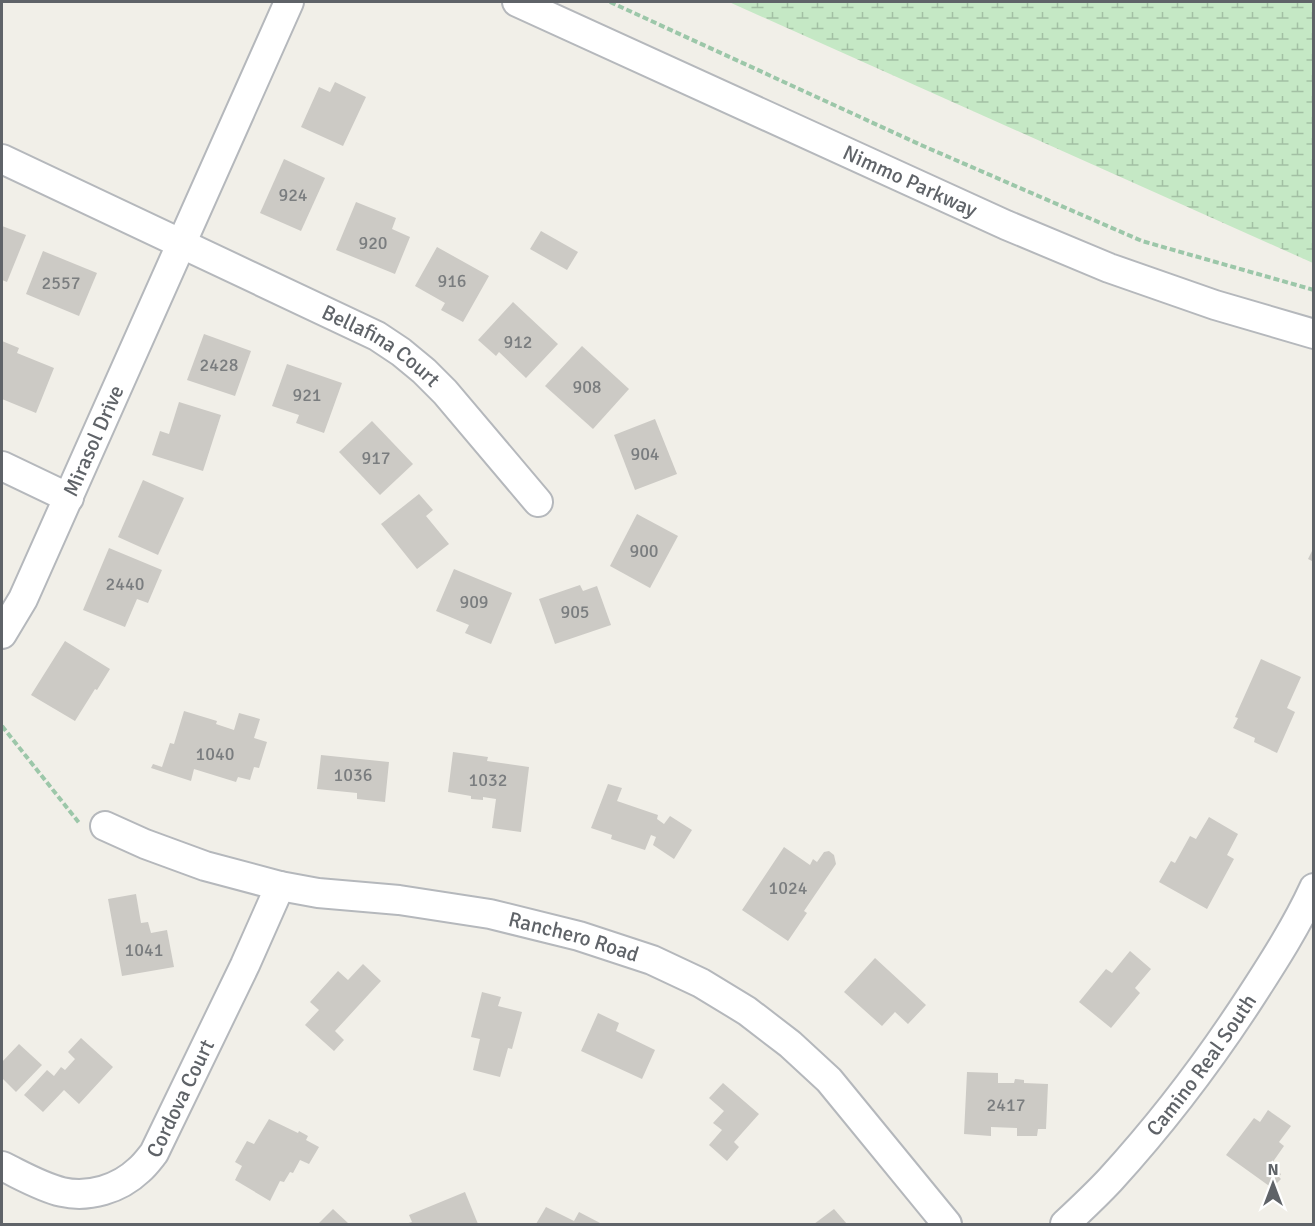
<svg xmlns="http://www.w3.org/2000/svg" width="1315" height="1226" font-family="Signika,sans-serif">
	<defs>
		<pattern id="wetland-marsh" width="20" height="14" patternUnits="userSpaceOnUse" patternTransform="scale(1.5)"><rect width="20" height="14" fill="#c5e8c5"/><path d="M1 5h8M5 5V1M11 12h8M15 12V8" fill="none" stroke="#a3c0a4"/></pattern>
	</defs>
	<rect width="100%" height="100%" fill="#f1efe8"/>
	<path fill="url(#wetland-marsh)" d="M729,2H1313V263Z"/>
	<g fill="#cccac5">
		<path d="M335,82L366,97L343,146L301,127L319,87L330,92Z"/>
		<path d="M284,159L325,178L301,231L260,213Z"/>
		<path d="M356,202L396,218L392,229L410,237L395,274L336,250Z"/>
		<path d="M2,226L26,235L7,282L2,280Z"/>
		<path d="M541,231L578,252L567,270L530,249Z"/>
		<path d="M437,247L489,276L463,322L441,310L445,303L415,286Z"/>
		<path d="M43,251L97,273L79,316L26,294Z"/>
		<path d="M513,302L558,344L526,378L499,352L496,356L478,340Z"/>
		<path d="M204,334L251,351L235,396L187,380Z"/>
		<path d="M2,341L19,348L17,353L54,368L36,413L2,399Z"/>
		<path d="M582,346L629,389L593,429L545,386Z"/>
		<path d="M287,364L342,383L324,433L296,423L299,415L272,406Z"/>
		<path d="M179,402L221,415L203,471L152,455L160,431L169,434Z"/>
		<path d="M655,419L677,474L635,490L614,435Z"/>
		<path d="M372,421L413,464L380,495L339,452Z"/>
		<path d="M143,480L184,498L158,555L118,537Z"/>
		<path d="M419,494L433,510L426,516L449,544L417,569L381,524Z"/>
		<path d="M637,514L678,536L650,588L610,566Z"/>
		<path d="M1314,547V562L1308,559Z"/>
		<path d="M109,548L162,570L148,603L137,599L125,627L83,610Z"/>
		<path d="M454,569L512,593L491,644L465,633L469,625L436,611Z"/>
		<path d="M580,585L583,591L597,586L611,625L555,644L539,599Z"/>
		<path d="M65,641L110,669L97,690L95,689L75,721L31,695Z"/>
		<path d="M1261,659L1301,677L1287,708L1295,712L1277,753L1254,742L1255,738L1233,728L1238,718L1235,717Z"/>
		<path d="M184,711L217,721L216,724L234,730L239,713L260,719L254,738L267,742L259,768L254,767L250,780L238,777L236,782L194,769L191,781L151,768L153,764L162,767L170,743L174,744Z"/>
		<path d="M453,752L488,757L487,761L529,767L521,832L492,828L496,799L483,797V800L471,799V796L448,792Z"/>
		<path d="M321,755L389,762L385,802L357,799V793L317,789Z"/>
		<path d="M608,784L622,788L617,801L658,815L657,819L664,824L670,816L692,830L674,859L653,845L656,837L651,835L645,850L611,839L612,835L591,828Z"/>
		<path d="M1209,817L1238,834L1227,855L1234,859L1207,909L1159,882L1171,861L1175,863L1190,836L1196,839Z"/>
		<path d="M784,847L810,865L813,859L817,862L824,852L829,851L834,855L836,864L804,911L807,913L788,941L742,910Z"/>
		<path d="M136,894L141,923L148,922L151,933L167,930L174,967L122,976L108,899Z"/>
		<path d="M1130,951L1151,969L1135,988L1140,993L1111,1028L1079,1002L1106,969L1112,973Z"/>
		<path d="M875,958L926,1005L908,1024L895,1012L882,1026L844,992Z"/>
		<path d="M363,964L381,981L335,1031L344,1040L334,1051L305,1025L319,1010L310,1002L338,971L348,980Z"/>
		<path d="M482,992L501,997L498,1006L522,1012L512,1049L508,1048L500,1077L473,1070L480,1039L471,1037Z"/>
		<path d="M598,1013L619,1023L616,1031L655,1050L642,1079L581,1051Z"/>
		<path d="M81,1038L113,1067L79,1104L64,1090L43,1112L24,1095L47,1070L54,1076L61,1067L65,1070L75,1059L68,1052Z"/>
		<path d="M19,1044L42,1065L16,1092L2,1078V1062Z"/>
		<path d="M967,1072L998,1073V1083H1014L1015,1079L1024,1080V1083L1048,1084L1046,1129H1038L1037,1136H1017V1128L991,1127V1136L964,1134Z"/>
		<path d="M723,1083L759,1114L734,1142L739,1147L727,1161L709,1145L722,1130L713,1123L724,1111L709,1098Z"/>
		<path d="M1268,1110L1291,1126L1279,1142L1284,1146L1270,1166L1281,1174L1279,1177L1281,1179L1272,1188L1226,1155L1254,1118L1260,1122Z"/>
		<path d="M269,1119L298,1133L299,1131L308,1136L306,1140L319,1147L309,1164L300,1160L293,1173L290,1172L284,1182L280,1181L270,1201L235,1180L242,1166L235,1162L247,1141L254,1144Z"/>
		<path d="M465,1192L478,1224H405L412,1222L409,1215Z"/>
		<path d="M546,1207L574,1221L579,1212L602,1224H536Z"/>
		<path d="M333,1209L349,1224H321L319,1223Z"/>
		<path d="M834,1209L847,1224H814Z"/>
	</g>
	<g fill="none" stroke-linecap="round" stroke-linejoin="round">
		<defs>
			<g id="minor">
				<path id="s1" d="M517,2L1006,225L1109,268L1215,305L1314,334"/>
				<path id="s2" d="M2,159L377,336L401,352L424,371L445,392L538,502"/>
				<path d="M2,466L69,498"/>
				<path id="s3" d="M2,634L23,599L289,2"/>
				<path id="s4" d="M105,826L145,844L205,866L280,886L318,893L399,900L490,914L579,936L652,960L701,983L747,1011L790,1044L829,1080L947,1224"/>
				<path id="s5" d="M2,1166C21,1175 41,1187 62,1192C89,1198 119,1189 139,1170C145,1165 150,1158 154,1153L245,965L280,886"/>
				<path id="s6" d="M1065,1224C1080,1210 1096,1195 1110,1180C1163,1122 1210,1060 1252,995C1274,961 1297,925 1314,888"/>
			</g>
		</defs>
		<use href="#minor" stroke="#b5b8bc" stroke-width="32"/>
		<g stroke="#9cc7a9" stroke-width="4" stroke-dasharray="6 3" stroke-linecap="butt">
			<path d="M610,2L921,145L1142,241L1314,290"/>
			<path d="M2,726L80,824"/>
		</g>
		<use href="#minor" stroke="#fff" stroke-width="28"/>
	</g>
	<g text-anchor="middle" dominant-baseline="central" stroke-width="6" stroke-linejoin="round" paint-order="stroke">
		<g font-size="18" fill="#7a7d7f">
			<text x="293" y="195">924</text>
			<text x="373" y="243">920</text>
			<text x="452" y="281">916</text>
			<text x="61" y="283">2557</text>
			<text x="518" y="342">912</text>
			<text x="219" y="365">2428</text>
			<text x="587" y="387">908</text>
			<text x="307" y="395">921</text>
			<text x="645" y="454">904</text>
			<text x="376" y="458">917</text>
			<text x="644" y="551">900</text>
			<text x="125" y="584">2440</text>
			<text x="474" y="602">909</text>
			<text x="575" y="612">905</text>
			<text x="215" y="754">1040</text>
			<text x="353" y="775">1036</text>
			<text x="488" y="780">1032</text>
			<text x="788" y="888">1024</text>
			<text x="144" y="950">1041</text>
			<text x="1006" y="1105">2417</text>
		</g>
		<g font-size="21" fill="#5f6368" stroke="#fff">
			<text stroke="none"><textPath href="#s1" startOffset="432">Nimmo Parkway</textPath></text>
			<text stroke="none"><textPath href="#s2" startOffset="423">Bellafina Court</textPath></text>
			<text stroke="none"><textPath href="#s3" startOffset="214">Mirasol Drive</textPath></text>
			<text stroke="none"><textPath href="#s4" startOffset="484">Ranchero Road</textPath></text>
			<text stroke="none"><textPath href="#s6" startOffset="210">Camino Real South</textPath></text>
			<text stroke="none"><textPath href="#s5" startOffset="232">Cordova Court</textPath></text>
		</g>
	</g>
	<rect width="1315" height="1226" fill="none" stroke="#5f6368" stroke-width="6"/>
	<g transform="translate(1273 1184)" stroke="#ffffff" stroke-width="4.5" paint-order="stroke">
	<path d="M0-4.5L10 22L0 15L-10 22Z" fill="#5f6368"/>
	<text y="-9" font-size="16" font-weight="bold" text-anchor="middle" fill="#5f6368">N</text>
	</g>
</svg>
